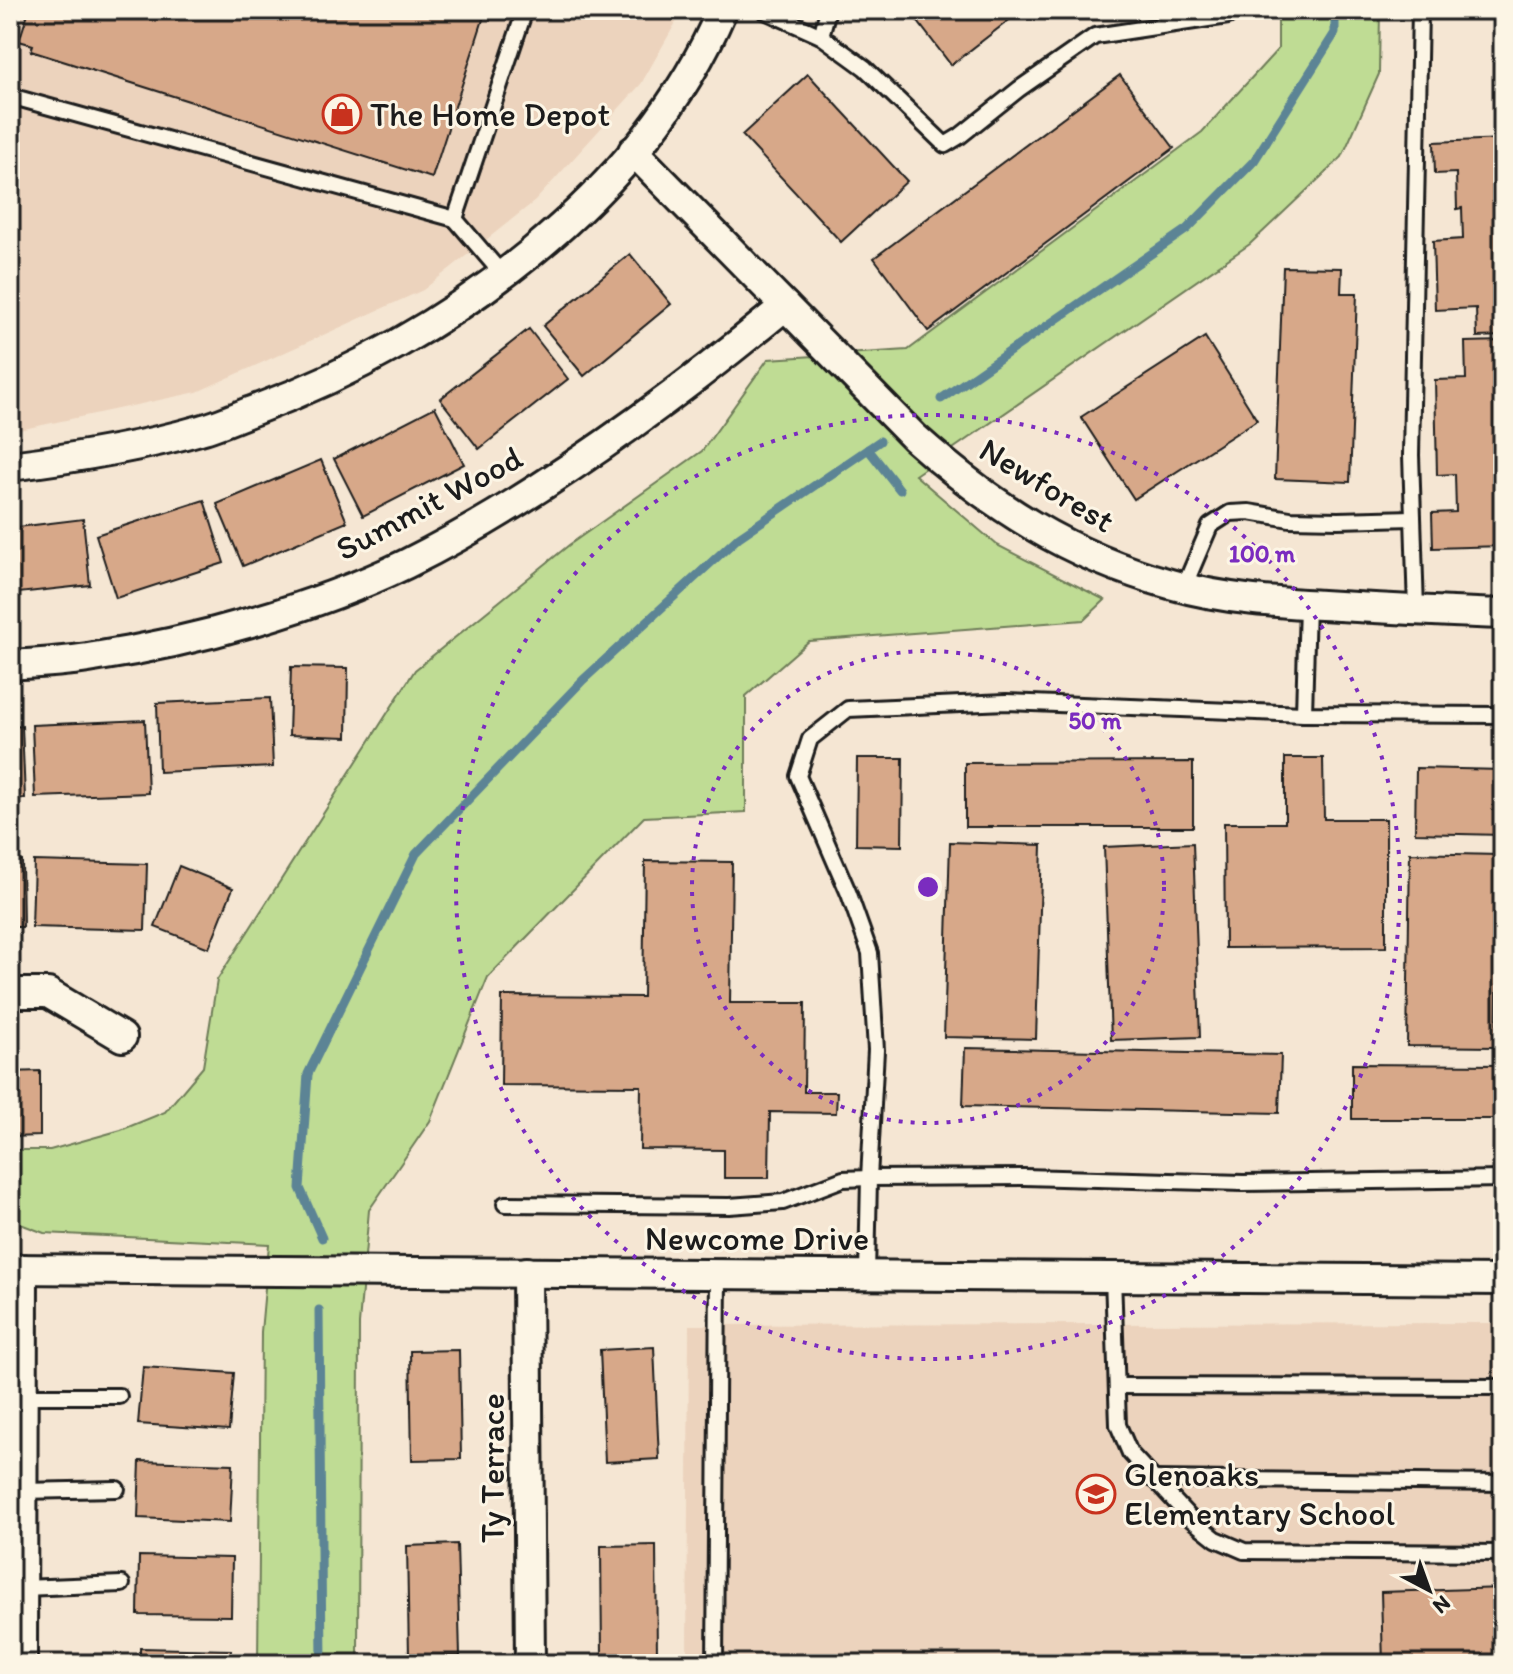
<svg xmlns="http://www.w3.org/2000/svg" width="1513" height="1674" font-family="Itim,sans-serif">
	<rect width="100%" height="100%" fill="#f5e6d3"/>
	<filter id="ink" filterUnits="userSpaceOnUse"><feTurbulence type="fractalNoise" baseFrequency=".0125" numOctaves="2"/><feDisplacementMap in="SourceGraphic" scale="16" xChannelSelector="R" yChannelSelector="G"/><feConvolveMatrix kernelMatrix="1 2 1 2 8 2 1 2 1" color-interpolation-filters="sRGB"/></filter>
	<g filter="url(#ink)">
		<g fill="#ecd3bd">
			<path d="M10,10H683L641,84L535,201L423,290L197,392L19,430H10Z"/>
			<path d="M1503,1323V1664H687L689,1325Z"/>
		</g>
		<path fill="#bfdc94" stroke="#6e7c58" stroke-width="2" d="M1278,10H1380L1379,74L1342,157L1250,244L915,475L997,545L1105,600L1084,620L809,641L746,696V812L644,817L488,977L430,1121L369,1210L359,1324L358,1664H258L261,1332L269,1244L44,1233L10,1220V1150H50L121,1130L165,1112L203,1067L217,980L415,670L569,545L702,451L768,359L908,350L1202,132L1278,49Z"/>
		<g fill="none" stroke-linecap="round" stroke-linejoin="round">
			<g stroke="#5b8495" stroke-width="9">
				<path d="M941,399L1187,229L1254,161L1335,33V10"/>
				<path d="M868,449L900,490"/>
				<path d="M322,1238L300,1188L308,1074L416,854L583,680L739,537L880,441"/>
				<path d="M319,1310L322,1664"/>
			</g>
		</g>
		<g fill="#d7a889" stroke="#1c1c1c" stroke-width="2">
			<path d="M29,10H486L432,178L31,51L33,45L19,41Z"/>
			<path d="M909,10H1022L951,65Z"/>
			<path d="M808,74L907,181L841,242L742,135Z"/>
			<path d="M1120,75L1174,148L928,331L874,258Z"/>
			<path d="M1503,139V336L1477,337L1476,308L1435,310L1433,241L1463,239L1462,208L1457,209L1456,173L1435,174L1434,142Z"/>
			<path d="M630,254L671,304L584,376L543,326Z"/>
			<path d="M1283,267L1342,268L1341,293H1357L1350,482L1275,479Z"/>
			<path d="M529,329L568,379L479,449L440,399Z"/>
			<path d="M1205,337L1257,420L1134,499L1081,417Z"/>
			<path d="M1503,341V546L1433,548L1432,513L1456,512L1455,474L1437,475L1435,380L1466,379L1465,342Z"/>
			<path d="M435,407L464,464L363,516L334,459Z"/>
			<path d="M321,460L347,522L243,566L217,504Z"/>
			<path d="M204,500L224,563L116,598L96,535Z"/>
			<path d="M83,519L90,585L10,594V528Z"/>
			<path d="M291,667L348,668L347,737L289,735Z"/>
			<path d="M270,698L273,767L159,772L157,703Z"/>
			<path d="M145,720L148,793L35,797L32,725Z"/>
			<path d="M22,726L25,798L10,799V727Z"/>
			<path d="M857,758H903L902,846L856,845Z"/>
			<path d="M1285,758H1323L1324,819H1386V947L1225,948L1224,823H1285Z"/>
			<path d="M1193,762V827H965V763Z"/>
			<path d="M1416,768L1503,770V835L1415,833Z"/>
			<path d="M950,842L1042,845L1036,1039L944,1037Z"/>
			<path d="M1193,843L1200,1037L1111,1040L1104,847Z"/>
			<path d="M1410,853L1499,855L1496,1047L1407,1046Z"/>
			<path d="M10,861H22L23,927H10Z"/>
			<path d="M34,861L147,864L145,930L32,927Z"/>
			<path d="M645,861L732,862L730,1003H805L804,1092H837L836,1113L770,1112L769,1178H724V1150L640,1149L641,1086L501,1085L502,996L643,997Z"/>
			<path d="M179,866L233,888L209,948L155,927Z"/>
			<path d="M965,1048L1281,1055L1279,1113L963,1106Z"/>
			<path d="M1352,1064L1503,1065V1119H1352Z"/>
			<path d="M40,1071V1136L10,1137V1072Z"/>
			<path d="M654,1347L659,1459L605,1462L600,1350Z"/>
			<path d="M459,1350L461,1459L412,1460L410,1351Z"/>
			<path d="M143,1367L234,1373L229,1430L138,1424Z"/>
			<path d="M140,1461L233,1464L230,1522L138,1518Z"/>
			<path d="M457,1544L460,1656L409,1657L407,1546Z"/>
			<path d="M656,1545L657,1657H602L601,1546Z"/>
			<path d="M139,1556L232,1558L231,1616L138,1615Z"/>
			<path d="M1503,1588V1664H1383L1381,1592Z"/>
			<path d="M140,1648L231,1650V1664H140Z"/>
		</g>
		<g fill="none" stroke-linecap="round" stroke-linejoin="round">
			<defs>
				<g id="service">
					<path d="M763,10L821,36L865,68L945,145L960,136L1019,89L1095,36L1228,16V10"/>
					<path d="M821,36L828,10"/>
					<path d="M10,96L455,219L525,10"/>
					<path d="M455,219L502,274"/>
					<path d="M1184,587L1210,526L1230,513L1249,512L1290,519L1338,520L1413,518"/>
					<path d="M1307,604L1304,714L1503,715"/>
					<path d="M1416,610L1411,455L1420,10"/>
					<path d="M505,1204L729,1206L783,1202L843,1179L869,1178L876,1050L870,953L849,894L798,776L810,739L848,709L1006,702L1304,714"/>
					<path d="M867,1275L869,1178L1024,1177L1243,1183L1503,1179"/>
					<path d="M1113,1276L1118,1425L1130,1453L1192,1520L1216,1539L1244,1551L1503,1553"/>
					<path d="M1117,1386L1503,1387"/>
					<path d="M23,1396H119"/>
					<path d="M1152,1479L1503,1483"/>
					<path d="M22,1491L117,1489"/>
					<path d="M23,1588L122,1584"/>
					<path d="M715,1664L718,1273"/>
				</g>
				<g id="minor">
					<path d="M633,151L914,437C991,506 1069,556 1170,584C1224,600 1282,603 1339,606C1393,609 1448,612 1503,614"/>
					<path d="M10,466C74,458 138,448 200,430C219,425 238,416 257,409C443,340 642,198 722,10"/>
					<path d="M10,665C38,663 67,662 94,657C194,642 315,608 406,564C539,498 671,400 785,306"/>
					<path d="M10,993H48L122,1037"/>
					<path d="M10,1269L1503,1280"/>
					<path d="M527,1272L530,1664"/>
					<path d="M22,1664L23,1269"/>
				</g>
			</defs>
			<use href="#service" stroke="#1c1c1c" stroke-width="20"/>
			<use href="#minor" stroke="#1c1c1c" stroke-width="34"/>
			<use href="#service" stroke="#fcf5e5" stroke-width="14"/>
			<use href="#minor" stroke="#fcf5e5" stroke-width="28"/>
		</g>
	</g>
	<g fill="none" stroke="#7b2cbf" stroke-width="4" stroke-dasharray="4 8">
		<circle cx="928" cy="887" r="236"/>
		<circle cx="928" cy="887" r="472"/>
	</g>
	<defs>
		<symbol id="shop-ring" viewBox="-11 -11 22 22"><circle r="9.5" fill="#fcf5e5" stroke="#c8321e" stroke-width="1.5"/><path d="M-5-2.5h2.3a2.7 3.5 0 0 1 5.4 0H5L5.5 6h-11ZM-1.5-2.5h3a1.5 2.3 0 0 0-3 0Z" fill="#c8321e"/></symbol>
		<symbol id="school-ring" viewBox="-11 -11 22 22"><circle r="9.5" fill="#fcf5e5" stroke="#c8321e" stroke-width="1.5"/><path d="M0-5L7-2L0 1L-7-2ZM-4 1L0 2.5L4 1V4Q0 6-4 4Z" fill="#c8321e"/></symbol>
	</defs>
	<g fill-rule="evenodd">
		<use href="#shop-ring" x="320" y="92" width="44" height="44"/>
		<use href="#school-ring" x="1074" y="1472" width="44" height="44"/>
	</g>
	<g text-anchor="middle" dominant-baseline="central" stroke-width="6" stroke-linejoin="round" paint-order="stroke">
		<g font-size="34" fill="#1c1c1c" stroke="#fcf5e5" text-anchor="start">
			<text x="370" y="114">The Home Depot</text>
			<text x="1124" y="1474">Glenoaks<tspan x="1124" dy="39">Elementary School</tspan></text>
		</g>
		<g font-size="34" fill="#1c1c1c" stroke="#fcf5e5">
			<text transform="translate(1047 485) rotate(31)">Newforest</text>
			<text transform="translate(429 503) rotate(-28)">Summit Wood</text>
			<text x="757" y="1238">Newcome Drive</text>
			<text transform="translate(492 1468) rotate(-90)">Ty Terrace</text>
		</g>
	</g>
	<circle cx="928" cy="887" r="12" fill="#7b2cbf" stroke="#fcf5e5" stroke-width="4"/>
	<g font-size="24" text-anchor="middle" font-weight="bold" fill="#7b2cbf" stroke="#fcf5e5" stroke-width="6" stroke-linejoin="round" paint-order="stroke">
		<text x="1262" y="562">100 m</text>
		<text x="1095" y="729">50 m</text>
	</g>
	<rect width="1513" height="1674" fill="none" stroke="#fcf5e5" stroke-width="40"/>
	<rect x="20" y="20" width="1473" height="1634" fill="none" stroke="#1c1c1c" stroke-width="3" filter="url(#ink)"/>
	<g transform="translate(1429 1590) rotate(139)" stroke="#fcf5e5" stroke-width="6" paint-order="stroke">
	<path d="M0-6L14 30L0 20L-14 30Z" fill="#1c1c1c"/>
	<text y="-12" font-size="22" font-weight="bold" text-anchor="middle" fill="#1c1c1c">N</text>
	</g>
</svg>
